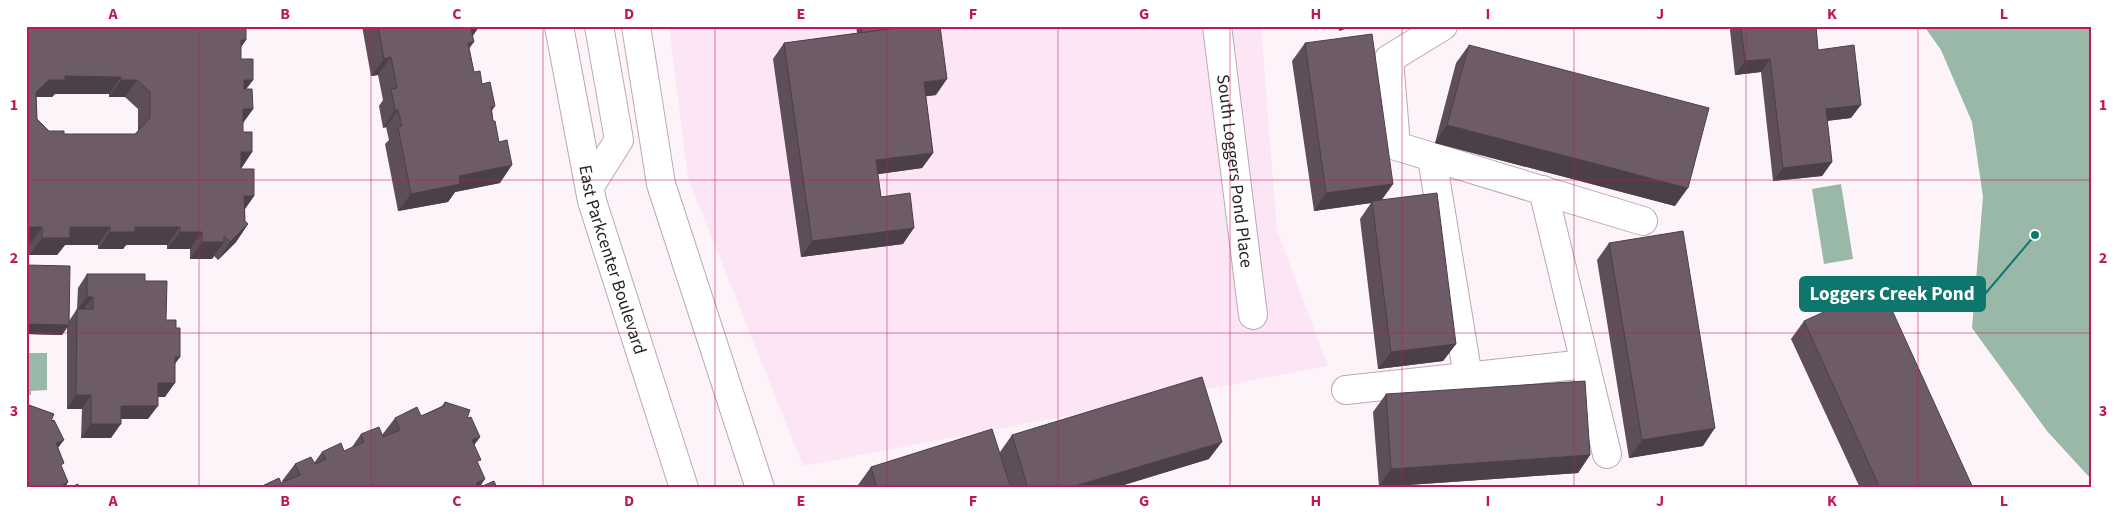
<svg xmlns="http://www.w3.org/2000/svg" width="2117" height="514" font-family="'Source Sans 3',sans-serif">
	<rect width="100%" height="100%" fill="#fdf4fa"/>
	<path fill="#fce6f5" d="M669,26H1261L1277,230L1328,366L803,466L688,178Z"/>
	<g fill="#99b8a7">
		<path d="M1924,26H2091V479L2047,431L1972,328L1983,197L1972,122L1941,50Z"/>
		<path d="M1841,184L1853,259L1824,264L1812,189Z"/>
		<path d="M26,353H47V390L31,391V395H26Z"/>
	</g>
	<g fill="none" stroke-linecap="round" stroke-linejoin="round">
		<defs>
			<g id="minor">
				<path id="s1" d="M1217,26L1253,315"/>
				<path d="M1443,26L1389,59L1396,146L1643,221"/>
				<path d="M1432,158L1468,377"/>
				<path d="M1543,190L1607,454"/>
				<path d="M1346,390L1585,364"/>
			</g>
			<g id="major">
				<path id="s2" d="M559,26L592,201L684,488"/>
				<path d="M636,26L661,184L760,488"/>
				<path d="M590,186L619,140L599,26"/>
			</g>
		</defs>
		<use href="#minor" stroke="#bba7b5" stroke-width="30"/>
		<use href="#major" stroke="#bba7b5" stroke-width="30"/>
		<use href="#minor" stroke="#fff" stroke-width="28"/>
		<use href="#major" stroke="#fff" stroke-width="28"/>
	</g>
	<g fill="#5e4e59" fill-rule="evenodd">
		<path d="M26,26L241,47V59L253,80L246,89L253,109L243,123V132L252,152L241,169L254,196L245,209V221L248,224L236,242L218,260L214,256L212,259H190V249H167V245H126L123,249H98V245H65L57,255H29V245H26ZM55,94H109V97H125L138,109V132L135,134H64L49,131L37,119L36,97H52Z"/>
		<path d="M362,26H479L472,36L469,48L474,72L482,84L495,106L492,111L500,183L455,192L448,202L398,211L385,144L389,140L386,127L383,128L379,106L383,100L378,75L371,76Z"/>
		<path d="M856,26H898L936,95L926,96L933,153L922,168L878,174L881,197L903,244L801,257L773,59L784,43L857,33Z"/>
		<path d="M1338,26H1353L1339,31Z"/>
		<path d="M1732,26H1816L1818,50L1851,118L1827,121L1832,162L1822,176L1773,181L1761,72L1735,75L1730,30Z"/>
		<path d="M1305,43L1393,184L1381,200L1456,344L1443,361L1378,369L1360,219L1371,203L1314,211L1292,61Z"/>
		<path d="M1469,45L1675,206L1435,143L1456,63Z"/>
		<path d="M1609,243L1703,446L1629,458L1597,260Z"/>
		<path d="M26,265L69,321L77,309L78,288L87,274L145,281L166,320L175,364L165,397H158L148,419H121L111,438H81L82,409H67V327L62,335L26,334Z"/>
		<path d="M1804,321L1973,488H1860L1791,339Z"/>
		<path d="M1386,394L1590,455L1578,473L1379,487L1373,412Z"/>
		<path d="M445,402L467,418L480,437L474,445L478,464L479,487L281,483L283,482L282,481L295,464L314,463L322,452L344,451L352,447L361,434L382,435L395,418L421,416L442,406Z"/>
		<path d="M1012,435L1209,459L1114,488H859L858,485L871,467L1000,452Z"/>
	</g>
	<g fill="#4c4048">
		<path d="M1343,26H1353L1339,31Z"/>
		<path d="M479,27L468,43L474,42L461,59L471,29Z"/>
		<path d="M241,40H246L234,58Z"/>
		<path d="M391,57L378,75L371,76L384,59Z"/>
		<path d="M1770,59L1761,72L1735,75L1745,61Z"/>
		<path d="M65,76L121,77L109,94H55L52,97H36V92L49,80Z"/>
		<path d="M947,79L936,95L913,98L924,82Z"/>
		<path d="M121,80H137L125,97H109Z"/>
		<path d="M244,80H253L240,97Z"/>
		<path d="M1861,105L1851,118L1816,122L1826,109Z"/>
		<path d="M243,109H253L240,127Z"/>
		<path d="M395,110H398L386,127L383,128Z"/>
		<path d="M1447,125L1688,188L1675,206L1435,143Z"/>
		<path d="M241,152H252L240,170Z"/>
		<path d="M933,153L922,168L865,176L876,160Z"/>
		<path d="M1832,162L1822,176L1773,181L1783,168Z"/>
		<path d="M512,165L500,183L455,192L448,202L398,211L411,194L459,176Z"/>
		<path d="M1393,184L1381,201H1372L1371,203L1314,211L1326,193Z"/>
		<path d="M244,196H254L242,213Z"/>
		<path d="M248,224L236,242L218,260L230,242Z"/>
		<path d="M26,227H42L29,245H26Z"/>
		<path d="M70,227H110L98,245H65L57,255H29L42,238Z"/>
		<path d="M135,227H180L167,245H126L123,249H98L110,232Z"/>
		<path d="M914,228L903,244L801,257L812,241Z"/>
		<path d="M180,232H202L190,249H167Z"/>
		<path d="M202,242H224L212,259H190Z"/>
		<path d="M87,297H93L83,310H77Z"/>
		<path d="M26,324L69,325L62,335L26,334Z"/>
		<path d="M1456,344L1443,361L1378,369L1391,352Z"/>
		<path d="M175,357H180L170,371Z"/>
		<path d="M158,383H175L165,397H149Z"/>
		<path d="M76,395H91L82,409H67Z"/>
		<path d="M121,406H158L148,419H111Z"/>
		<path d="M91,424H121L111,438H81Z"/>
		<path d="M1715,428L1703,446L1629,458L1642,440Z"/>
		<path d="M480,437L467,455L472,440Z"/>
		<path d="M64,440L51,457L56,443Z"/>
		<path d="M1222,442L1209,459L1114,488H1068Z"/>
		<path d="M1590,455L1578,473L1379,487L1391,469Z"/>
		<path d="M485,479L479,488L476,483Z"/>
		<path d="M68,482L65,488H59L60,486Z"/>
	</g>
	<g fill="#6d5b67" stroke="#4c4048" fill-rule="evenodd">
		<path d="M26,26H246V40H241V59H253V80H244V89H252L253,109H243V132H252V152H241V169H254V196H244L245,221L248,224L230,242L224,236V242H202V232H180V227H135V232H110V227H70V238H42V227H26ZM65,76L121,77V80H137L150,92V118L135,134H64V131H49L37,119L36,92L49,80H65Z"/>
		<path d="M378,26H479L471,29L474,42L468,43L474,72L480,71L482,84L490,82L495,106L491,107L493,121H495L499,142L507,140L512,165L459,176L460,184L411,194L398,127L402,126L398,110H395L391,89L397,88L391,57L384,59Z"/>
		<path d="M861,26H898V28L862,33Z"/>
		<path d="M911,26H940L947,79L924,82L933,153L876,160L881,197L910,193L914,228L812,241L784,43Z"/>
		<path d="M1741,26H1816L1818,50L1854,45L1861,105L1826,109L1832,162L1783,168L1770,59L1745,61Z"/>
		<path d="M1372,34L1393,184L1326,193L1305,43Z"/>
		<path d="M1469,45L1709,108L1688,188L1447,125Z"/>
		<path d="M1437,193L1456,344L1391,352L1372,201Z"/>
		<path d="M1683,231L1715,428L1642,440L1609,243Z"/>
		<path d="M26,265L70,266L69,325L26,324Z"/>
		<path d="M87,274H145V281H167L166,320H176V328H180V357H175V383H158V406H121V424H91V395H76L77,309H93V297H87Z"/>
		<path d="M1881,286L1973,488H1880L1804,321Z"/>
		<path d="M1202,377L1222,442L1068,488H1028L1012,435Z"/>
		<path d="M1585,381L1590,455L1391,469L1386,394Z"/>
		<path d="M445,402L470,410L467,418L471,417L480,437L472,440L481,460L477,461L485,479L476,483L478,488L494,481L497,488H258L279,478L281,483L300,475L295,464L311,457L315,464L326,459L322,452L341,443L344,451L364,442L361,434L379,427L383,437L400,430L395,418L417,407L421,416L444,406Z"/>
		<path d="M29,405L54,414L51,421L54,420L64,440L56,443L64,463L61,465L68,482L60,486V488H26V410L28,409Z"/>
		<path d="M992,429L1011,488H877L871,467Z"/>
		<path d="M78,484L79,488H69Z"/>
	</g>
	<path fill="none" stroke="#c2185b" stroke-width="1" stroke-opacity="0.55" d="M199,26V488M371,26V488M543,26V488M715,26V488M887,26V488M1058,26V488M1230,26V488M1402,26V488M1574,26V488M1746,26V488M1918,26V488M26,180H2091M26,333H2091"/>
	<g text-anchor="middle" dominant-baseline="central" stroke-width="5" stroke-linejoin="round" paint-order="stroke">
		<g font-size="18" fill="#292227" stroke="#fff">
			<text stroke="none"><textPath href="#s1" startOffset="146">South Loggers Pond Place</textPath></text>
			<text stroke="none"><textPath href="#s2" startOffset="240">East Parkcenter Boulevard</textPath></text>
		</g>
	</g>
	<path fill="none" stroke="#0f766e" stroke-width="2" d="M2035 235L1985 294"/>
	<circle fill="#0f766e" stroke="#fff" stroke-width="2" cx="2035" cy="235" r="5"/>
	<rect fill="#0f766e" stroke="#0f766e" stroke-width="2" x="1800" y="277" width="185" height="34" rx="5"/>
	<g font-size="19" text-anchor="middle" font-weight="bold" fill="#fff">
		<text x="1892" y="300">Loggers Creek Pond</text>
	</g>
	<rect width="2117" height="514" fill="none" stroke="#ffffff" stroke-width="55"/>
	<rect x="28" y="28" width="2062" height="458" fill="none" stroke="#c2185b" stroke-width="2"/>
	<g font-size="16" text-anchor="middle" font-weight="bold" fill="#c2185b">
		<text x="113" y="19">A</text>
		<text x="285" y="19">B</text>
		<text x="457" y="19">C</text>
		<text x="629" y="19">D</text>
		<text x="801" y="19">E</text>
		<text x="973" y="19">F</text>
		<text x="1144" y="19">G</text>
		<text x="1316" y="19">H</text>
		<text x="1488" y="19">I</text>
		<text x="1660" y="19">J</text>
		<text x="1832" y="19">K</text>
		<text x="2004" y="19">L</text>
		<text x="14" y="110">1</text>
		<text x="2103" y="110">1</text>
		<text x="14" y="263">2</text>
		<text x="2103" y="263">2</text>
		<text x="14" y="416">3</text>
		<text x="2103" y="416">3</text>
		<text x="113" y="506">A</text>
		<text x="285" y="506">B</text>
		<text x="457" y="506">C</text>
		<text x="629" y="506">D</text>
		<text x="801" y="506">E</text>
		<text x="973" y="506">F</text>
		<text x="1144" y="506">G</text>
		<text x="1316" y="506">H</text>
		<text x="1488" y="506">I</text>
		<text x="1660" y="506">J</text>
		<text x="1832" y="506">K</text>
		<text x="2004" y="506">L</text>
	</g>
</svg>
